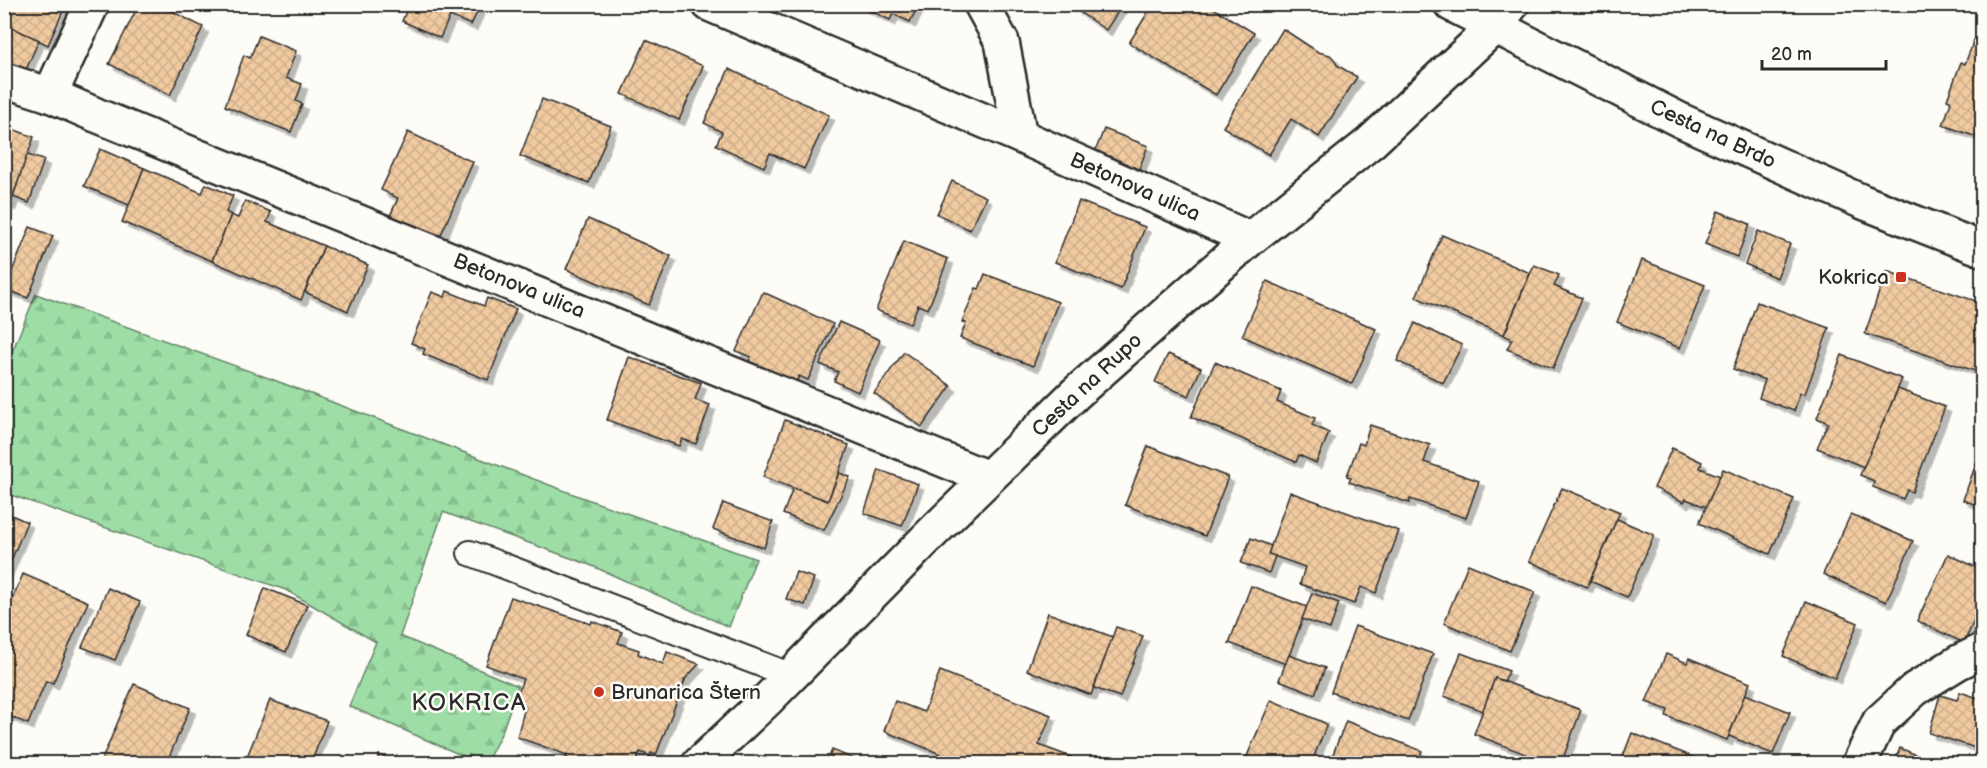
<svg xmlns="http://www.w3.org/2000/svg" width="1987" height="768" font-family="'Balsamiq Sans',sans-serif">
	<defs>
		<pattern id="forest-firs" width="22" height="20" patternUnits="userSpaceOnUse" patternTransform="scale(1.5)"><rect width="22" height="20" fill="#9edea6"/><path d="M5 1l3.5 6h-7zM16 11l3.5 6h-7z" fill="#88bf8f"/></pattern>
		<pattern id="building-cross-hatch" width="8" height="8" patternUnits="userSpaceOnUse" patternTransform="scale(1.5)"><rect width="8" height="8" fill="#f0caa0"/><path d="M0 0l8 8M0 8l8-8" fill="none" stroke="#ceae8a"/></pattern>
		<filter id="shadow"><feDropShadow dx="5.5" dy="5.5" stdDeviation="0" flood-color="#0004"/></filter>
	</defs>
	<rect width="100%" height="100%" fill="#fdfcf7"/>
	<filter id="ink" filterUnits="userSpaceOnUse"><feTurbulence type="fractalNoise" baseFrequency=".0167" numOctaves="2"/><feDisplacementMap in="SourceGraphic" scale="12" xChannelSelector="R" yChannelSelector="G"/><feConvolveMatrix kernelMatrix="1 2 1 2 8 2 1 2 1" color-interpolation-filters="sRGB"/></filter>
	<g filter="url(#ink)">
		<path fill="url(#forest-firs)" stroke="#648468" stroke-width="1.5" d="M36,294L274,380L581,497L756,559L729,627L590,565L443,512L400,636L518,686L502,732L486,763H479L349,706L376,642L286,590L5,493V369Z"/>
		<g fill="url(#building-cross-hatch)" stroke="#2b2b2b" stroke-width="1.5" filter="url(#shadow)">
			<path d="M4,4H66L48,45L4,24Z"/>
			<path d="M139,4H158L203,27L170,95L109,64Z"/>
			<path d="M409,4H481L471,25L450,16L440,38L402,21Z"/>
			<path d="M857,4H919L910,22L893,14L890,20Z"/>
			<path d="M1078,4H1123L1106,30L1075,9Z"/>
			<path d="M1153,4H1207L1254,33L1216,95L1129,43Z"/>
			<path d="M4,24L39,40L25,72L4,63Z"/>
			<path d="M1283,29L1318,52L1330,55L1334,59L1337,65L1357,77L1319,137L1291,119L1269,155L1223,127Z"/>
			<path d="M259,36L296,51L286,78L302,84L296,101L302,104L291,132L225,106L244,55L250,58Z"/>
			<path d="M646,40L703,66L679,120L622,94Z"/>
			<path d="M1974,40L1982,43V139L1943,125L1951,102L1947,100L1961,62L1965,64Z"/>
			<path d="M729,69L829,115L804,169L770,153L764,167L716,145L722,132L704,123Z"/>
			<path d="M542,99L611,126L589,183L520,156Z"/>
			<path d="M4,126L34,137L10,205L4,203Z"/>
			<path d="M1104,129L1148,146L1137,174L1093,157Z"/>
			<path d="M408,132L473,162L439,239L390,216L398,198L381,190Z"/>
			<path d="M100,149L144,168L129,205L84,186Z"/>
			<path d="M27,155L44,160L29,203L13,197Z"/>
			<path d="M144,168L202,193L206,184L233,196L226,212L231,215L212,261L122,222Z"/>
			<path d="M952,181L986,197L970,230L937,214Z"/>
			<path d="M245,201L271,212L267,222L324,246L301,300L212,261L231,215L238,218Z"/>
			<path d="M1079,201L1145,227L1121,289L1055,262Z"/>
			<path d="M1718,211L1750,224L1737,257L1705,244Z"/>
			<path d="M588,219L671,256L649,305L566,269Z"/>
			<path d="M30,227L53,236L28,298L5,289Z"/>
			<path d="M1758,231L1790,244L1777,278L1745,264Z"/>
			<path d="M1442,235L1530,273L1504,335L1416,297Z"/>
			<path d="M904,241L948,259L928,309L918,305L910,324L876,310Z"/>
			<path d="M324,246L368,265L348,311L305,292Z"/>
			<path d="M1642,260L1705,285L1680,348L1617,322Z"/>
			<path d="M1534,265L1559,275L1554,286L1582,298L1553,368L1507,349L1512,339L1504,335Z"/>
			<path d="M1886,271L1982,303V358L1978,372L1865,334Z"/>
			<path d="M985,274L1058,302L1033,366L960,338L966,323L962,322L976,288L979,289Z"/>
			<path d="M1267,281L1376,329L1352,384L1242,336Z"/>
			<path d="M447,291L484,306L487,298L516,309L488,380L423,354L425,349L411,343L432,292L445,297Z"/>
			<path d="M763,292L833,324L808,380L799,376L792,392L745,370L751,357L736,351Z"/>
			<path d="M1757,302L1829,328L1805,394L1800,393L1794,411L1759,398L1765,380L1733,369Z"/>
			<path d="M839,322L880,340L858,392L834,381L838,372L820,364Z"/>
			<path d="M1415,323L1462,345L1443,383L1397,361Z"/>
			<path d="M904,352L951,386L922,427L874,393Z"/>
			<path d="M1168,354L1201,368L1189,396L1155,382Z"/>
			<path d="M1842,355L1902,379L1864,467L1817,448L1828,423L1817,418Z"/>
			<path d="M629,357L701,383L695,400L710,405L696,444L682,439L679,446L607,420Z"/>
			<path d="M1215,362L1281,391L1277,402L1315,418L1312,425L1329,433L1316,463L1299,455L1296,462L1191,417Z"/>
			<path d="M1898,389L1945,407L1912,492L1907,490L1903,499L1873,487L1874,481L1860,475Z"/>
			<path d="M785,420L849,445L828,501L763,477Z"/>
			<path d="M1370,425L1430,445L1424,462L1479,481L1466,518L1410,499L1409,503L1349,482L1351,478L1347,476L1359,443L1364,445Z"/>
			<path d="M1148,446L1228,477L1205,536L1125,505Z"/>
			<path d="M1672,448L1702,462L1700,468L1720,476L1706,507L1686,499L1684,502L1654,488Z"/>
			<path d="M1977,461L1982,463V507L1963,500Z"/>
			<path d="M1723,469L1794,499L1770,554L1699,523Z"/>
			<path d="M879,470L918,484L902,526L864,513Z"/>
			<path d="M839,473L850,477L824,530L783,514L793,488L828,501Z"/>
			<path d="M1562,488L1620,512L1587,587L1529,561Z"/>
			<path d="M1290,492L1399,531L1376,593L1361,587L1354,604L1300,584L1305,567L1268,554Z"/>
			<path d="M723,503L773,522L764,548L713,529Z"/>
			<path d="M7,513L27,522L4,578V518Z"/>
			<path d="M1851,514L1913,541L1886,602L1823,574Z"/>
			<path d="M1617,519L1654,535L1627,597L1590,581Z"/>
			<path d="M1251,538L1271,546L1268,554L1275,556L1269,573L1241,563Z"/>
			<path d="M1948,554L1982,570V619L1976,616L1964,643L1917,621Z"/>
			<path d="M1468,564L1535,592L1510,651L1444,623Z"/>
			<path d="M796,572L814,578L805,605L786,599Z"/>
			<path d="M23,574L88,602L53,683L46,681L28,724L4,714V618Z"/>
			<path d="M1251,586L1307,607L1286,664L1229,643Z"/>
			<path d="M108,588L140,602L115,660L82,647Z"/>
			<path d="M265,588L307,605L286,652L246,635Z"/>
			<path d="M1312,593L1339,603L1330,629L1302,619Z"/>
			<path d="M511,597L591,624L592,621L622,632L618,643L639,650L638,654L663,664L667,652L699,664L684,680H685L656,755L651,753L650,756L640,752L635,764H581L566,758L567,755L517,737L525,707L514,703L523,679L486,665Z"/>
			<path d="M1806,601L1858,623L1835,678L1783,656Z"/>
			<path d="M1048,613L1113,637L1091,695L1027,670Z"/>
			<path d="M1355,626L1433,654L1408,721L1331,692Z"/>
			<path d="M1116,627L1143,636L1120,697L1094,688Z"/>
			<path d="M1461,653L1509,671L1504,681L1495,678L1483,711L1444,696Z"/>
			<path d="M1666,654L1687,663L1689,658L1750,683L1727,740L1666,716L1668,710L1646,702Z"/>
			<path d="M1289,655L1325,668L1315,694L1279,680Z"/>
			<path d="M940,671L1051,715L1039,745L1071,757L1068,764H965L884,731L895,701L924,712Z"/>
			<path d="M1495,678L1581,710L1561,764H1551L1474,734Z"/>
			<path d="M1982,683V750L1929,733L1940,695L1957,700L1960,692L1978,698Z"/>
			<path d="M134,684L190,708L166,764H100Z"/>
			<path d="M1745,694L1790,712L1773,754L1729,736Z"/>
			<path d="M270,700L327,721L313,758L330,764H244Z"/>
			<path d="M1271,700L1327,724L1311,764H1251L1245,761Z"/>
			<path d="M1346,721L1422,751L1417,764H1329Z"/>
			<path d="M1632,733L1688,755L1684,764H1620Z"/>
			<path d="M1900,748L1938,764H1894Z"/>
			<path d="M832,750L866,764H826Z"/>
			<path d="M379,755L400,764H376Z"/>
			<path d="M1688,755L1709,764H1684Z"/>
			<path d="M1155,756L1176,764H1152Z"/>
		</g>
		<g fill="none" stroke-linecap="round" stroke-linejoin="round">
			<defs>
				<path id="service" d="M470,553L792,676"/>
				<g id="minor">
					<path d="M709,4L1020,136L1250,239"/>
					<path d="M981,4L1002,42L1020,136"/>
					<path d="M4,80L50,95L96,115L988,478"/>
					<path d="M50,95L92,4"/>
					<path d="M699,764L768,699L933,532L1075,394L1250,239L1371,142L1494,27L1512,4"/>
					<path d="M1859,764L1879,722L1915,689L1959,662L1982,651"/>
				</g>
				<path id="tertiary" d="M1451,4L1682,121L1863,202L1982,249"/>
			</defs>
			<use href="#service" stroke="#2b2b2b" stroke-width="28"/>
			<use href="#minor" stroke="#2b2b2b" stroke-width="38"/>
			<use href="#tertiary" stroke="#2b2b2b" stroke-width="38"/>
			<use href="#service" stroke="#fdfcf7" stroke-width="24"/>
			<use href="#minor" stroke="#fdfcf7" stroke-width="33"/>
			<use href="#tertiary" stroke="#fdfcf7" stroke-width="33"/>
		</g>
	</g>
	<g fill="#c8321e" stroke="#fdfcf7" stroke-width="2">
		<rect x="1895" y="271" width="12" height="12" rx="3"/>
		<circle cx="599" cy="692" r="6"/>
	</g>
	<g text-anchor="middle" dominant-baseline="central" stroke-width="5" stroke-linejoin="round" paint-order="stroke">
		<g font-size="21" fill="#2b2b2b" stroke="#fdfcf7">
			<text transform="translate(1713 134) rotate(25)">Cesta na Brdo</text>
			<text transform="translate(1135 187) rotate(24)">Betonova ulica</text>
			<text transform="translate(519 286) rotate(22)">Betonova ulica</text>
			<text transform="translate(1087 385) rotate(-43)">Cesta na Rupo</text>
		</g>
		<g font-size="21" fill="#2b2b2b" stroke="#fdfcf7" text-anchor="end">
			<text x="1889" y="277">Kokrica</text>
			<text x="611" y="692" text-anchor="start">Brunarica Štern</text>
		</g>
		<g font-size="24" letter-spacing="1.5" fill="#2b2b2b" stroke="#fdfcf7">
			<text x="469" y="702">KOKRICA</text>
		</g>
	</g>
	<rect width="1987" height="768" fill="none" stroke="#fdfcf7" stroke-width="24"/>
	<rect x="12" y="12" width="1963" height="744" fill="none" stroke="#2b2b2b" stroke-width="2" filter="url(#ink)"/>
	<path d="M1762 60v9h124v-9" fill="none" stroke="#2b2b2b" stroke-width="3"/>
	<text x="1771" y="60" font-size="18" fill="#2b2b2b" stroke="#fdfcf7" stroke-width="4.5" paint-order="stroke">20 m</text>
</svg>
